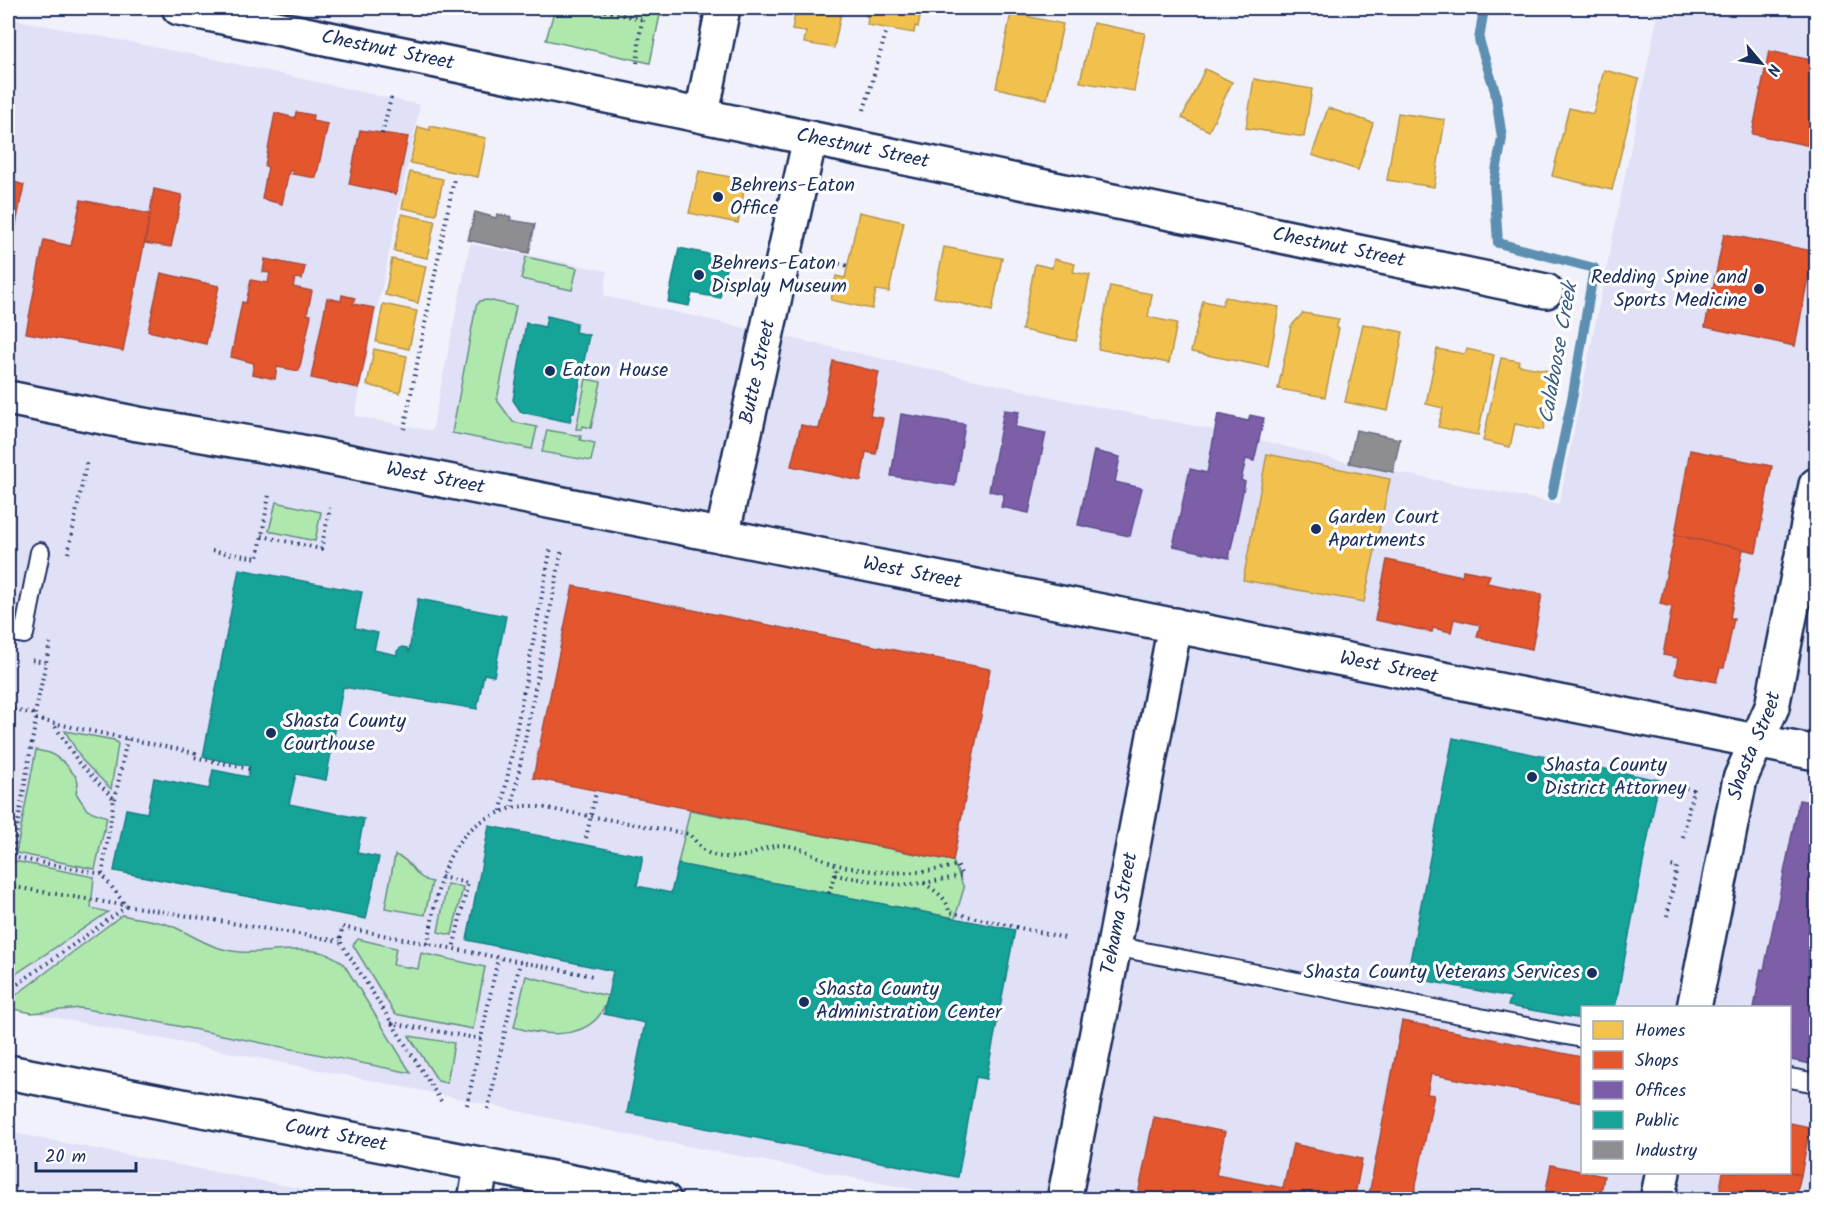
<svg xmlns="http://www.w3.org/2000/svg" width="1824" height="1207" font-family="Kalam,sans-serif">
	<rect width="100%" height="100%" fill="#f1f1fb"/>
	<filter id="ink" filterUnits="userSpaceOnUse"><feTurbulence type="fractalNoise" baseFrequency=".0167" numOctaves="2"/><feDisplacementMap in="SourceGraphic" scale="12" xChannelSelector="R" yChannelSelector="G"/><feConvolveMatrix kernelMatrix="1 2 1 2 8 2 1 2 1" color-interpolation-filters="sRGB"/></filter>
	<g filter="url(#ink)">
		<g fill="#e0e0f6" fill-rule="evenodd">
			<path d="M1659,8H1805L1816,14V1199H964L624,1134L419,1090L8,1008V18L209,58L420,105L355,416L432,431L470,244L607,271L604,296L1083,404L1215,430L1248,421L1250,415L1264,418L1260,440L1349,463L1559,504ZM1582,1008H1790V1172H1582Z"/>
			<path d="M8,1132L355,1199H8Z"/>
		</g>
		<g fill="#afe8ad" stroke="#658c86" stroke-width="1.5">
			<path d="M555,8H648L661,10L650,63L546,40Z"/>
			<path d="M526,257L577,268L572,290L521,279Z"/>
			<path d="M487,300L516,306L497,400L513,422L537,427L532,449L452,433L476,306L480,301Z"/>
			<path d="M586,379L601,382L591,428L583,426L582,429H576Z"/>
			<path d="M547,430L581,436L580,440L595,443L591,461L542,452Z"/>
			<path d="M276,502L321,512L315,541L269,531Z"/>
			<path d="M65,731L114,740L118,744L111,789L82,760Z"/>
			<path d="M36,750L50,753L64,762L77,778L78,783L76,793L87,810L107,817L95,869L16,853Z"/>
			<path d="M690,810L953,861L964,888L955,918L678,864Z"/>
			<path d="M395,855C413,860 414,879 432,882L425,915L385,908Z"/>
			<path d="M14,861L94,877L91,908L108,912L8,979V894Z"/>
			<path d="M447,884L463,887L452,935L438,932Z"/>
			<path d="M122,915C138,919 157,920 172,926C195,936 212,950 240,952C271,955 322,939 345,966L411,1073L158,1022L80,1008L32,1013L8,1008V1001Z"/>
			<path d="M358,939L396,948L393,965L418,969L421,953L485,967L473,1029L395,1014L353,945Z"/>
			<path d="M526,976L608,996C598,1040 550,1038 514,1027Z"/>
			<path d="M409,1036L454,1043L447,1083L438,1081Z"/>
		</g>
		<g fill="#f2c14e" stroke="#b29553" stroke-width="1.5">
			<path d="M796,8H842L834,48L804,43L806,32L792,30Z"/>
			<path d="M867,8H922L918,27L915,26L914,33L867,25L868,17L866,16Z"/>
			<path d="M1011,13L1063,24L1047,99L996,88Z"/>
			<path d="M1093,23L1145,33L1134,91L1080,82Z"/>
			<path d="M1205,69L1232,82L1209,131L1182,118Z"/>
			<path d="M1604,70L1639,79L1612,190L1552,176L1569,108L1593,114Z"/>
			<path d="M1254,79L1312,89L1304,137L1246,128Z"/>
			<path d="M1328,108L1373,123L1358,170L1312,155Z"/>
			<path d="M1398,113L1445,120L1434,187L1387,180Z"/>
			<path d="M430,126L486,138L478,177L410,163L418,127L430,130Z"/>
			<path d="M699,171L746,180L738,223L689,213Z"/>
			<path d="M410,172L443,179L436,215L402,208Z"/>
			<path d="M859,212L904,222L889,292L876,290L872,309L831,300L836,276L845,278Z"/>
			<path d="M402,214L435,221L427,258L394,251Z"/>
			<path d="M944,247L1002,258L992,311L934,297Z"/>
			<path d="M392,259L426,266L418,303L385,295Z"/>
			<path d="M1054,259L1075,264L1073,272L1090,275L1076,341L1022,330L1035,264L1052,268Z"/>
			<path d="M1110,286L1152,294L1148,317L1177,323L1169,363L1098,349Z"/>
			<path d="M1225,297L1279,307L1268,367L1191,352L1203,301L1222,305Z"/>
			<path d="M383,304L417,311L409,349L376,342Z"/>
			<path d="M1303,313L1339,319L1336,328H1339L1325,397L1278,389L1291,326Z"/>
			<path d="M1363,324L1403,332L1388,411L1345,402Z"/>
			<path d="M374,349L407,356L400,393L367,385Z"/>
			<path d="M1437,349L1465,354L1467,349L1494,355L1478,435L1438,427L1443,408L1426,404Z"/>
			<path d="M1501,358L1519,361L1518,365L1555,372L1543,430L1515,424L1510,447L1483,441Z"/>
			<path d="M1267,454L1390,479L1364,602L1243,580Z"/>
		</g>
		<g fill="#e4572e" stroke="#a84b3c" stroke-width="1.5">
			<path d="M1769,51L1816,61V147L1752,134Z"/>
			<path d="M296,112L313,115L312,121L328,124L316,178L292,174L293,171H289L282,204L262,199L268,167L265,166L275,113L295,118Z"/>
			<path d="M360,130L408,137L396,194L349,184Z"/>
			<path d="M8,180L24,185L11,248L8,249Z"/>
			<path d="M154,189L182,195L171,247L145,243Z"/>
			<path d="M81,200L150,214L123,351L26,333L44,240L71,246Z"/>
			<path d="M1724,234L1813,251L1795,346L1705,327Z"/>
			<path d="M265,259L305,267L302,279L295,278L293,287L312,291L307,314L311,315L299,371L277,367L275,379L252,374L254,363L231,357L242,302L246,303L251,280L268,283L270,273L263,272Z"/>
			<path d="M161,273L219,286L206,344L148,331Z"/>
			<path d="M342,295L355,298L353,304L375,308L359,388L311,378L327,298L341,301Z"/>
			<path d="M833,361L879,372L870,416L883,418L876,454L866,452L861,481L791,466L801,425L819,429Z"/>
			<path d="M1690,450L1772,466L1756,552L1675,535Z"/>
			<path d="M1675,535L1743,549L1730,618H1734L1724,668H1720L1716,682L1675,674L1678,658L1663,655L1672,607L1660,604Z"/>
			<path d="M1387,560L1462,576L1463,570L1490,575L1487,583L1542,594L1532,649L1477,637L1480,625L1454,619L1451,632L1433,628L1432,632L1375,620Z"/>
			<path d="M573,586L990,669L953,861L533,778Z"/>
			<path d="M1402,1021L1582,1057V1103L1431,1074L1427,1094L1434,1095L1413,1200H1368Z"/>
			<path d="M1154,1117L1225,1132L1216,1175L1283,1188L1293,1144L1362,1159L1354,1200H1137Z"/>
			<path d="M1790,1123L1810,1127L1801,1175L1790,1172Z"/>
			<path d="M1551,1165L1604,1176L1600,1200H1544Z"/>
			<path d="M1723,1172H1790L1801,1175L1795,1200H1718Z"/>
		</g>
		<g fill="#7b5ea7" stroke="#5e5091" stroke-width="1.5">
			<path d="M1004,410L1019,412L1015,427L1046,433L1029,513L1001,507L1004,494L989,491Z"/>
			<path d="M901,414L965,424L955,486L891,476Z"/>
			<path d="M1218,414L1248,421L1250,415L1264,418L1254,461L1246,459L1241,480L1245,482L1229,558L1173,546L1190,469L1207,473Z"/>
			<path d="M1094,451L1120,457L1115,482L1142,488L1130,536L1078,525Z"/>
			<path d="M1799,800L1816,803V1065L1790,1060V1008H1754L1761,969L1764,970Z"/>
		</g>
		<g fill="#17a398" stroke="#188087" stroke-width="1.5">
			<path d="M679,248L728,258L720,298L692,293L689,306L668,302Z"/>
			<path d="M547,316L577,323L575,332L589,335L574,413L572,412L570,422L521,412L513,400L526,323L545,327Z"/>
			<path d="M239,569L362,592L355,628L378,633L374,650L397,655V651L402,647L407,648L409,652L418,599L506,616L494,676L484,674L477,709L343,687L326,780L296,774L289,804L364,819L357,853L379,857L366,919L114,871L126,809L147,813L154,778L209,789L213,770L248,777L250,766L203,757Z"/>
			<path d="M1453,738L1659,780L1615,1008H1582V1019L1508,1006L1511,997L1407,977Z"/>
			<path d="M489,826L643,856L637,886L671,893L678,864L1015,930L986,1079L976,1077L958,1177L627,1113L645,1023L604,1014L613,971L467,940Z"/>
		</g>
		<g fill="#8d8d92" stroke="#6b7182" stroke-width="1.5">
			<path d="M475,212L496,218L497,214L511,217L510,220L535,224L529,253L468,240Z"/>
			<path d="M1356,430L1400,439L1393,472L1349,463Z"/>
		</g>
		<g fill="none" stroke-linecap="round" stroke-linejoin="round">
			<path stroke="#5c8fb1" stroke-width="10" d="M1484,8L1479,40L1495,91L1502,138L1494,183L1498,243L1594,268L1573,394L1552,495"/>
			<defs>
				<g id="service">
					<path d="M8,631L24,634L40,552"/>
					<path d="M1114,946L1582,1038"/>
					<path d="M1790,1078L1816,1083"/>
				</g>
				<g id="minor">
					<path id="s1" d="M179,8C635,101 1091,197 1546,291"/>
					<path d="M702,114L723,8"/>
					<path id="s2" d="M722,536L810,138"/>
				</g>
				<g id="tertiary">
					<path id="s3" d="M8,398L138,424L291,450L1816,753"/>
					<path id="s4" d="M1694,1008L1740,779L1772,707L1816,485"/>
					<path d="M475,1200L482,1164"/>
					<path id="s5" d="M1064,1200L1114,946L1175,625"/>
					<path d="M1657,1200L1663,1172"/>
				</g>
				<g id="secondary">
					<path id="s6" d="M8,1072L664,1200"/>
				</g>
			</defs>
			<use href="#service" stroke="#1b2f5e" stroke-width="22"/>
			<use href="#minor" stroke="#1b2f5e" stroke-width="38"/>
			<use href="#tertiary" stroke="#1b2f5e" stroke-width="38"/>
			<use href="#secondary" stroke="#1b2f5e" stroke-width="38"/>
			<g stroke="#1b2f5e" stroke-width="4" stroke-dasharray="1.5 4.5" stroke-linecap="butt">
				<path d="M593,8L641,19"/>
				<path d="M637,63C640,44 638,23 648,8"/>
				<path d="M864,110L887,29"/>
				<path d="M382,134L392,94"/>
				<path d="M816,258L848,266"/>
				<path d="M404,429L454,179"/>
				<path d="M262,536L321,549L330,508"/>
				<path d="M212,551L258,558L269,495"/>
				<path d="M68,553L87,460"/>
				<path d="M32,660L46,662"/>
				<path d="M8,709L35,714"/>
				<path d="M36,719L53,723"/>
				<path d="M115,799L127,739"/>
				<path d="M512,807L562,549"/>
				<path d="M501,811L551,547"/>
				<path d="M1683,837L1693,790L1686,788"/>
				<path d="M586,838L596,792"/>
				<path d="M12,857L102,874L126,906"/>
				<path d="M102,874L114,799L79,763L53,723L195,753L194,757L249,769"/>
				<path d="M441,877L468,883L453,949"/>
				<path d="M8,880L36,719L35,714L50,643"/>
				<path d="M924,883C936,892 947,897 949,912L1065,938"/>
				<path d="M8,886L340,941"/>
				<path d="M829,893L838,865"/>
				<path d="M1667,916L1677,867L1670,866"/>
				<path d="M428,944C437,895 441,837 494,815C507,809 519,805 534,806L689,834C694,839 699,846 705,851C718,860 741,858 755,853C767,848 777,843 790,846C807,849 821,860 838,865C876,874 919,876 957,865L962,876L924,883L898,885L834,875"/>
				<path d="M8,991L126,907"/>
				<path d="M391,1023L481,1039"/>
				<path d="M441,1101L340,941L342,927L593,976"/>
				<path d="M467,1105L498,958"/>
				<path d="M488,1109L520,962"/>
			</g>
			<use href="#service" stroke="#fff" stroke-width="18"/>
			<use href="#minor" stroke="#fff" stroke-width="33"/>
			<use href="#tertiary" stroke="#fff" stroke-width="33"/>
			<use href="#secondary" stroke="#fff" stroke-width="33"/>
		</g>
	</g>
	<g fill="#1b2f5e" stroke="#fff" stroke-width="2">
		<circle cx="718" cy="197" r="6"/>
		<circle cx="699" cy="275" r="6"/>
		<circle cx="1759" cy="289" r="6"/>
		<circle cx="550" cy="371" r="6"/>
		<circle cx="1316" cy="529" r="6"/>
		<circle cx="271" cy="733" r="6"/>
		<circle cx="1532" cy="777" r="6"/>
		<circle cx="1592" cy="973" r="6"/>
		<circle cx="804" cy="1002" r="6"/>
	</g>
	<g text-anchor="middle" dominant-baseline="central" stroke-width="6" stroke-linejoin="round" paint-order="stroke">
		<g font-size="20" fill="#1b2f5e" stroke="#fff">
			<text stroke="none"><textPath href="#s1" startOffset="213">Chestnut Street</textPath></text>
			<text stroke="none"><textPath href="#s1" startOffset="698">Chestnut Street</textPath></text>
			<text stroke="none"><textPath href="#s1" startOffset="1184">Chestnut Street</textPath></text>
			<text stroke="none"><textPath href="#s2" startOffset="168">Butte Street</textPath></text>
			<text stroke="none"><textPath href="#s3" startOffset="435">West Street</textPath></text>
			<text stroke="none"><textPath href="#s3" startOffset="921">West Street</textPath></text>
			<text stroke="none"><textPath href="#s3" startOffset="1407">West Street</textPath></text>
			<text stroke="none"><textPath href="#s4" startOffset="270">Shasta Street</textPath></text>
			<text stroke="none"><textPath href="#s5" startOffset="292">Tehama Street</textPath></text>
			<text stroke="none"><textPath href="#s6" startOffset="334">Court Street</textPath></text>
		</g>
		<g font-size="20" fill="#1b2f5e" stroke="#fff" text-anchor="start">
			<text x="730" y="186">Behrens-Eaton<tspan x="730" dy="23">Office</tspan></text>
			<text x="711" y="264">Behrens-Eaton<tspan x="711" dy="23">Display Museum</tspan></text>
			<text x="1747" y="278" text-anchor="end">Redding Spine and<tspan x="1747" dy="23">Sports Medicine</tspan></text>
			<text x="562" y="371">Eaton House</text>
			<text x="1328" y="518">Garden Court<tspan x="1328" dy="23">Apartments</tspan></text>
			<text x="283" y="722">Shasta County<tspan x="283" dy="23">Courthouse</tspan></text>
			<text x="1544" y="766">Shasta County<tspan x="1544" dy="23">District Attorney</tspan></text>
			<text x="1580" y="973" text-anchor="end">Shasta County Veterans Services</text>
			<text x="816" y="990">Shasta County<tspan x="816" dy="23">Administration Center</tspan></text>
		</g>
		<g font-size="21" font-style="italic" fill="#3b5f87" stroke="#fff">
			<text transform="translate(1559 353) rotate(-80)">Calaboose Creek</text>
		</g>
	</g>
	<rect width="1824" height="1207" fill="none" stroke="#fff" stroke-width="30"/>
	<rect x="15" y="15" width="1794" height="1177" fill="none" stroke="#1b2f5e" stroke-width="2" filter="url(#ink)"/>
	<rect x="1581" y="1006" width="210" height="168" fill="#ffffff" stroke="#a4acbf" stroke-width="1.5"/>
	<rect x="1593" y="1021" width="30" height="18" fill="#f2c14e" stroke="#a4acbf" stroke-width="1.5"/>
	<text x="1635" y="1036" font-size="18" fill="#1b2f5e">Homes</text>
	<rect x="1593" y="1051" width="30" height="18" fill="#e4572e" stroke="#a4acbf" stroke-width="1.5"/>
	<text x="1635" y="1066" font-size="18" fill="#1b2f5e">Shops</text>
	<rect x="1593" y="1081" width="30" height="18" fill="#7b5ea7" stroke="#a4acbf" stroke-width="1.5"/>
	<text x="1635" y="1096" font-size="18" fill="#1b2f5e">Offices</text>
	<rect x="1593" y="1111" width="30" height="18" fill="#17a398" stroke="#a4acbf" stroke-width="1.5"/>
	<text x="1635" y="1126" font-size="18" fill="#1b2f5e">Public</text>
	<rect x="1593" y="1141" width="30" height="18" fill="#8d8d92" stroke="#a4acbf" stroke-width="1.5"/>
	<text x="1635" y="1156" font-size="18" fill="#1b2f5e">Industry</text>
	<g transform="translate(1761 63) rotate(119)" stroke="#ffffff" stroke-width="4.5" paint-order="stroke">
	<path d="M0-4.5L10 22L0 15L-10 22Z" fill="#1b2f5e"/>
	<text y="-9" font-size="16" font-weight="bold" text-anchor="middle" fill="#1b2f5e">N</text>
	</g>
	<path d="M36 1162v9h100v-9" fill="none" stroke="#1b2f5e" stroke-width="3"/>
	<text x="45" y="1162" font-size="18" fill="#1b2f5e" stroke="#ffffff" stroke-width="4.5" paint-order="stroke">20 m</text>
</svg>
